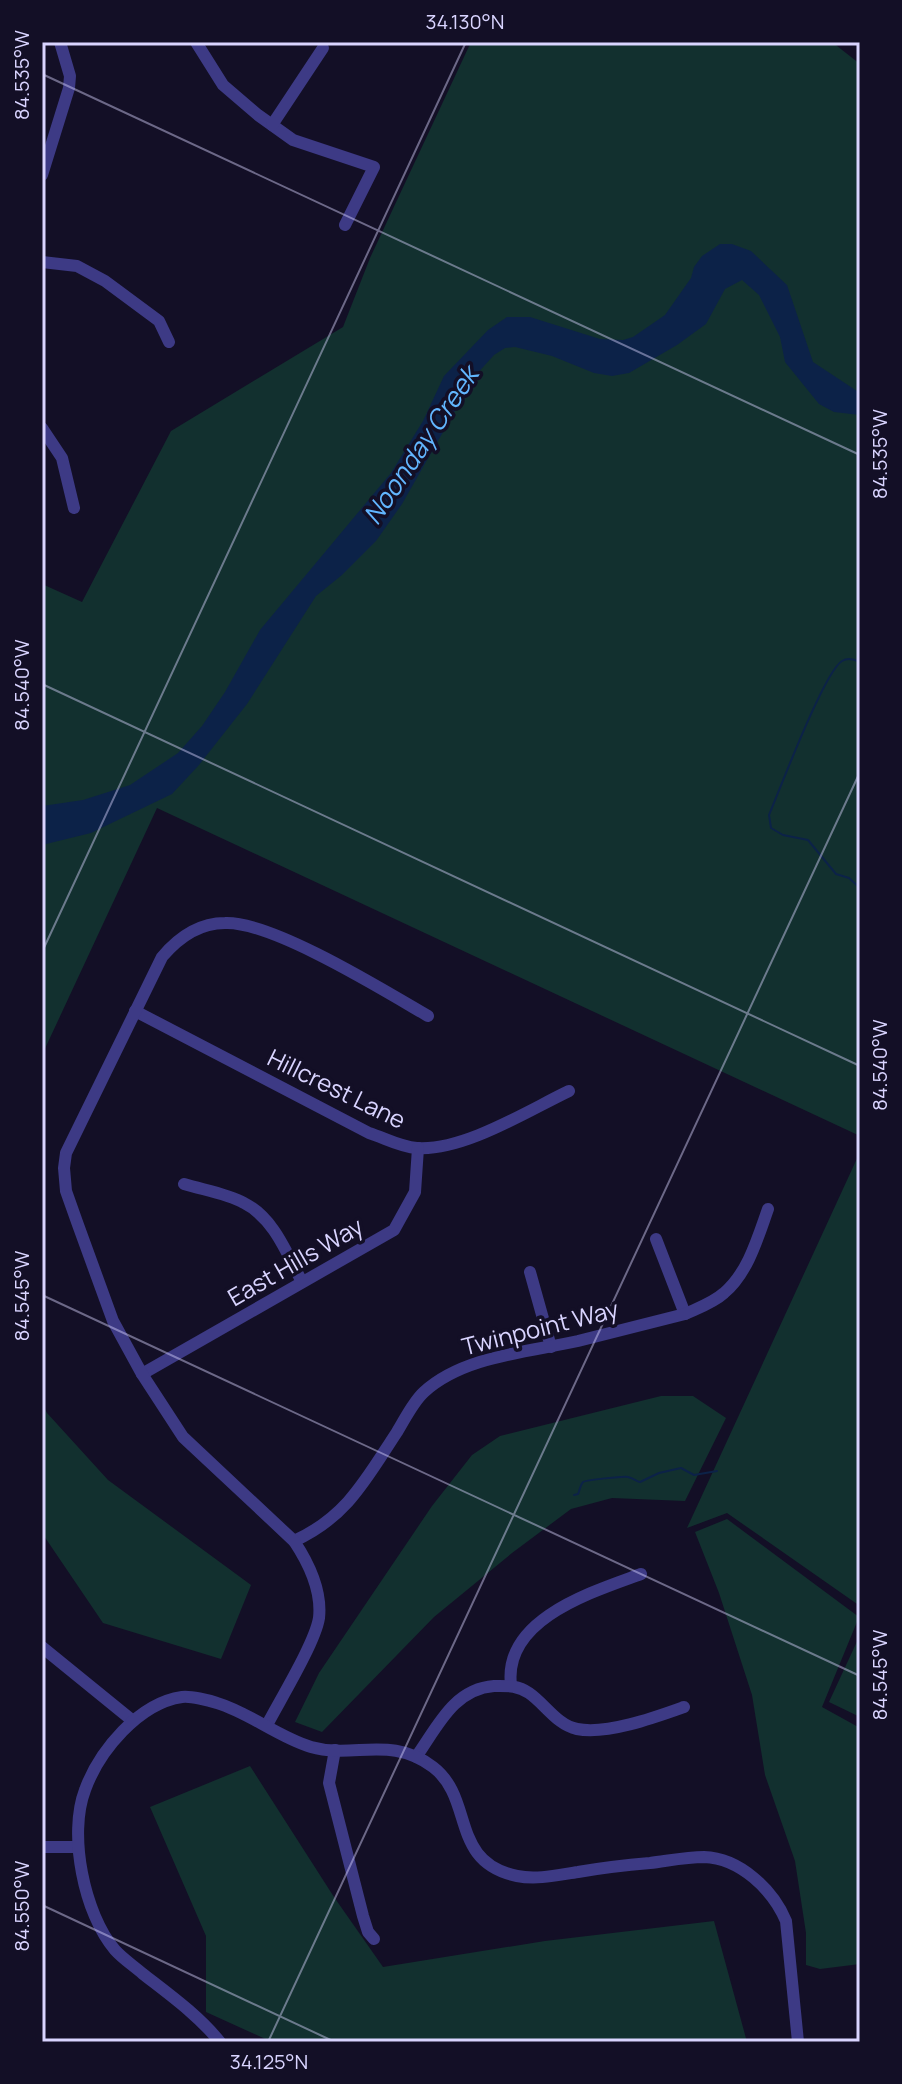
<svg xmlns="http://www.w3.org/2000/svg" width="902" height="2084" font-family="Manrope,sans-serif">
	<rect width="100%" height="100%" fill="#130f26"/>
	<g fill="#12302f">
		<path d="M471,42H832L860,64V1136L157,808L42,1055V584L82,602L171,431L343,327L370,258Z"/>
		<path d="M860,1152V1606L727,1513L687,1528Z"/>
		<path d="M661,1396H693L726,1418L685,1501L612,1498L571,1509L512,1553L434,1617L322,1732L295,1722L319,1673L432,1506L472,1455L500,1436Z"/>
		<path d="M42,1403L47,1413L108,1480L251,1585L221,1659L103,1623L42,1533Z"/>
		<path d="M727,1519L859,1617L822,1707L860,1728V1964L820,1969L806,1965V1933L795,1861L765,1775L752,1695L719,1593L695,1532Z"/>
		<path d="M860,1635V1717L829,1702Z"/>
		<path d="M250,1766L334,1897L383,1967L545,1941L714,1921L747,2042H272L206,2012V1936L150,1807Z"/>
	</g>
	<path fill="#0c2248" d="M720,244H732L751,251L787,285L813,362L860,393V415L834,412L819,404L785,362L780,337L759,295L742,280L725,289L706,324L677,345L629,373L612,376L594,373L552,356L515,347L505,348L494,355L475,376L402,504L376,541L342,575L316,596L247,704L199,765L172,794L91,833L42,845V806L83,800L130,785L178,753L202,726L225,692L260,630L391,473L423,421L444,376L488,330L507,317H530L600,339L623,340L633,337L665,315L691,278L694,267L702,256Z"/>
	<g fill="none" stroke-linecap="round" stroke-linejoin="round">
		<g stroke="#0c2248" stroke-width="2">
			<path d="M860,662C854,659 848,657 842,661C824,672 780,789 769,815L771,828L783,835L808,840L836,874L849,878L860,888"/>
			<path d="M574,1495L578,1494C580,1490 580,1485 583,1482C586,1480 624,1476 628,1477C633,1478 636,1481 640,1482L659,1473L681,1468L694,1475L717,1471"/>
		</g>
		<g stroke="#3d3a85" stroke-width="12">
			<path d="M196,42L223,85L258,115L293,140L374,167L345,225"/>
			<path d="M272,125L323,48"/>
			<path d="M42,175L69,88L70,76L60,42"/>
			<path d="M42,262L77,266L105,281L159,321L169,342"/>
			<path d="M42,428L62,458L74,508"/>
			<path d="M135,1011L369,1133C385,1138 400,1147 417,1148C464,1151 527,1111 569,1091"/>
			<path d="M184,1184C203,1190 226,1193 244,1203C274,1218 287,1254 302,1282"/>
			<path d="M656,1239L685,1314"/>
			<path d="M530,1272L551,1347"/>
			<path d="M142,1374L394,1230L415,1192L418,1148"/>
			<path d="M294,1541C347,1517 366,1479 397,1432C405,1419 413,1402 424,1392C463,1356 529,1352 578,1341C614,1332 649,1323 685,1314C698,1308 713,1303 724,1293C748,1273 758,1237 768,1209"/>
			<path d="M42,1647L133,1721"/>
			<path d="M511,1685C503,1619 592,1592 641,1574"/>
			<path d="M267,1725C280,1700 315,1643 319,1618C322,1591 308,1562 294,1541L183,1437L142,1374L113,1321L77,1222L66,1191L64,1168L66,1153L162,957C178,938 199,923 225,923C272,921 385,991 428,1016"/>
			<path d="M335,1750L329,1783L363,1916L368,1932L374,1939"/>
			<path d="M416,1757C437,1728 453,1689 494,1686C507,1686 517,1685 529,1693C545,1704 557,1725 577,1729C607,1735 656,1717 684,1707"/>
			<path d="M42,1847H78"/>
			<path d="M220,2042C198,2015 170,1995 143,1974C134,1966 123,1959 115,1950C84,1914 68,1834 85,1790C99,1751 139,1703 182,1697C191,1696 208,1700 217,1703C250,1713 278,1737 311,1747C354,1759 391,1735 433,1767C475,1799 449,1862 517,1876C537,1880 558,1875 578,1872C601,1868 626,1865 650,1863C667,1861 686,1857 704,1857C740,1858 773,1890 786,1921L798,2042"/>
		</g>
	</g>
	<path fill="none" stroke="#d9d4ff" stroke-width="2" stroke-opacity="0.45" d="M42,74L860,455M42,684L860,1066M42,952L466,42M42,1295L860,1676M42,1905L335,2042M268,2042L860,772"/>
	<g text-anchor="middle" dominant-baseline="central" stroke-width="7" stroke-linejoin="round" paint-order="stroke">
		<g font-size="24" fill="#d9d4ff" stroke="#130f26">
			<text transform="translate(337 1088) rotate(26)">Hillcrest Lane</text>
			<text transform="translate(295 1261) rotate(-30)">East Hills Way</text>
			<text transform="translate(540 1327) rotate(-14)">Twinpoint Way</text>
		</g>
		<g font-size="26" font-style="italic" fill="#62b6ff" stroke="#130f26">
			<text transform="translate(420 445) rotate(-56)">Noonday Creek</text>
		</g>
	</g>
	<rect width="902" height="2084" fill="none" stroke="#130f26" stroke-width="88"/>
	<rect x="44" y="44" width="814" height="1996" fill="none" stroke="#d9d4ff" stroke-width="3"/>
	<g font-size="20" text-anchor="middle" fill="#d9d4ff">
		<text x="465" y="29">34.130°N</text>
		<text transform="translate(22 75) rotate(-90)" y="7">84.535°W</text>
		<text transform="translate(880 454) rotate(-90)" y="7">84.535°W</text>
		<text transform="translate(22 685) rotate(-90)" y="7">84.540°W</text>
		<text transform="translate(880 1065) rotate(-90)" y="7">84.540°W</text>
		<text transform="translate(22 1296) rotate(-90)" y="7">84.545°W</text>
		<text transform="translate(880 1675) rotate(-90)" y="7">84.545°W</text>
		<text transform="translate(22 1906) rotate(-90)" y="7">84.550°W</text>
		<text x="269" y="2069">34.125°N</text>
	</g>
</svg>
